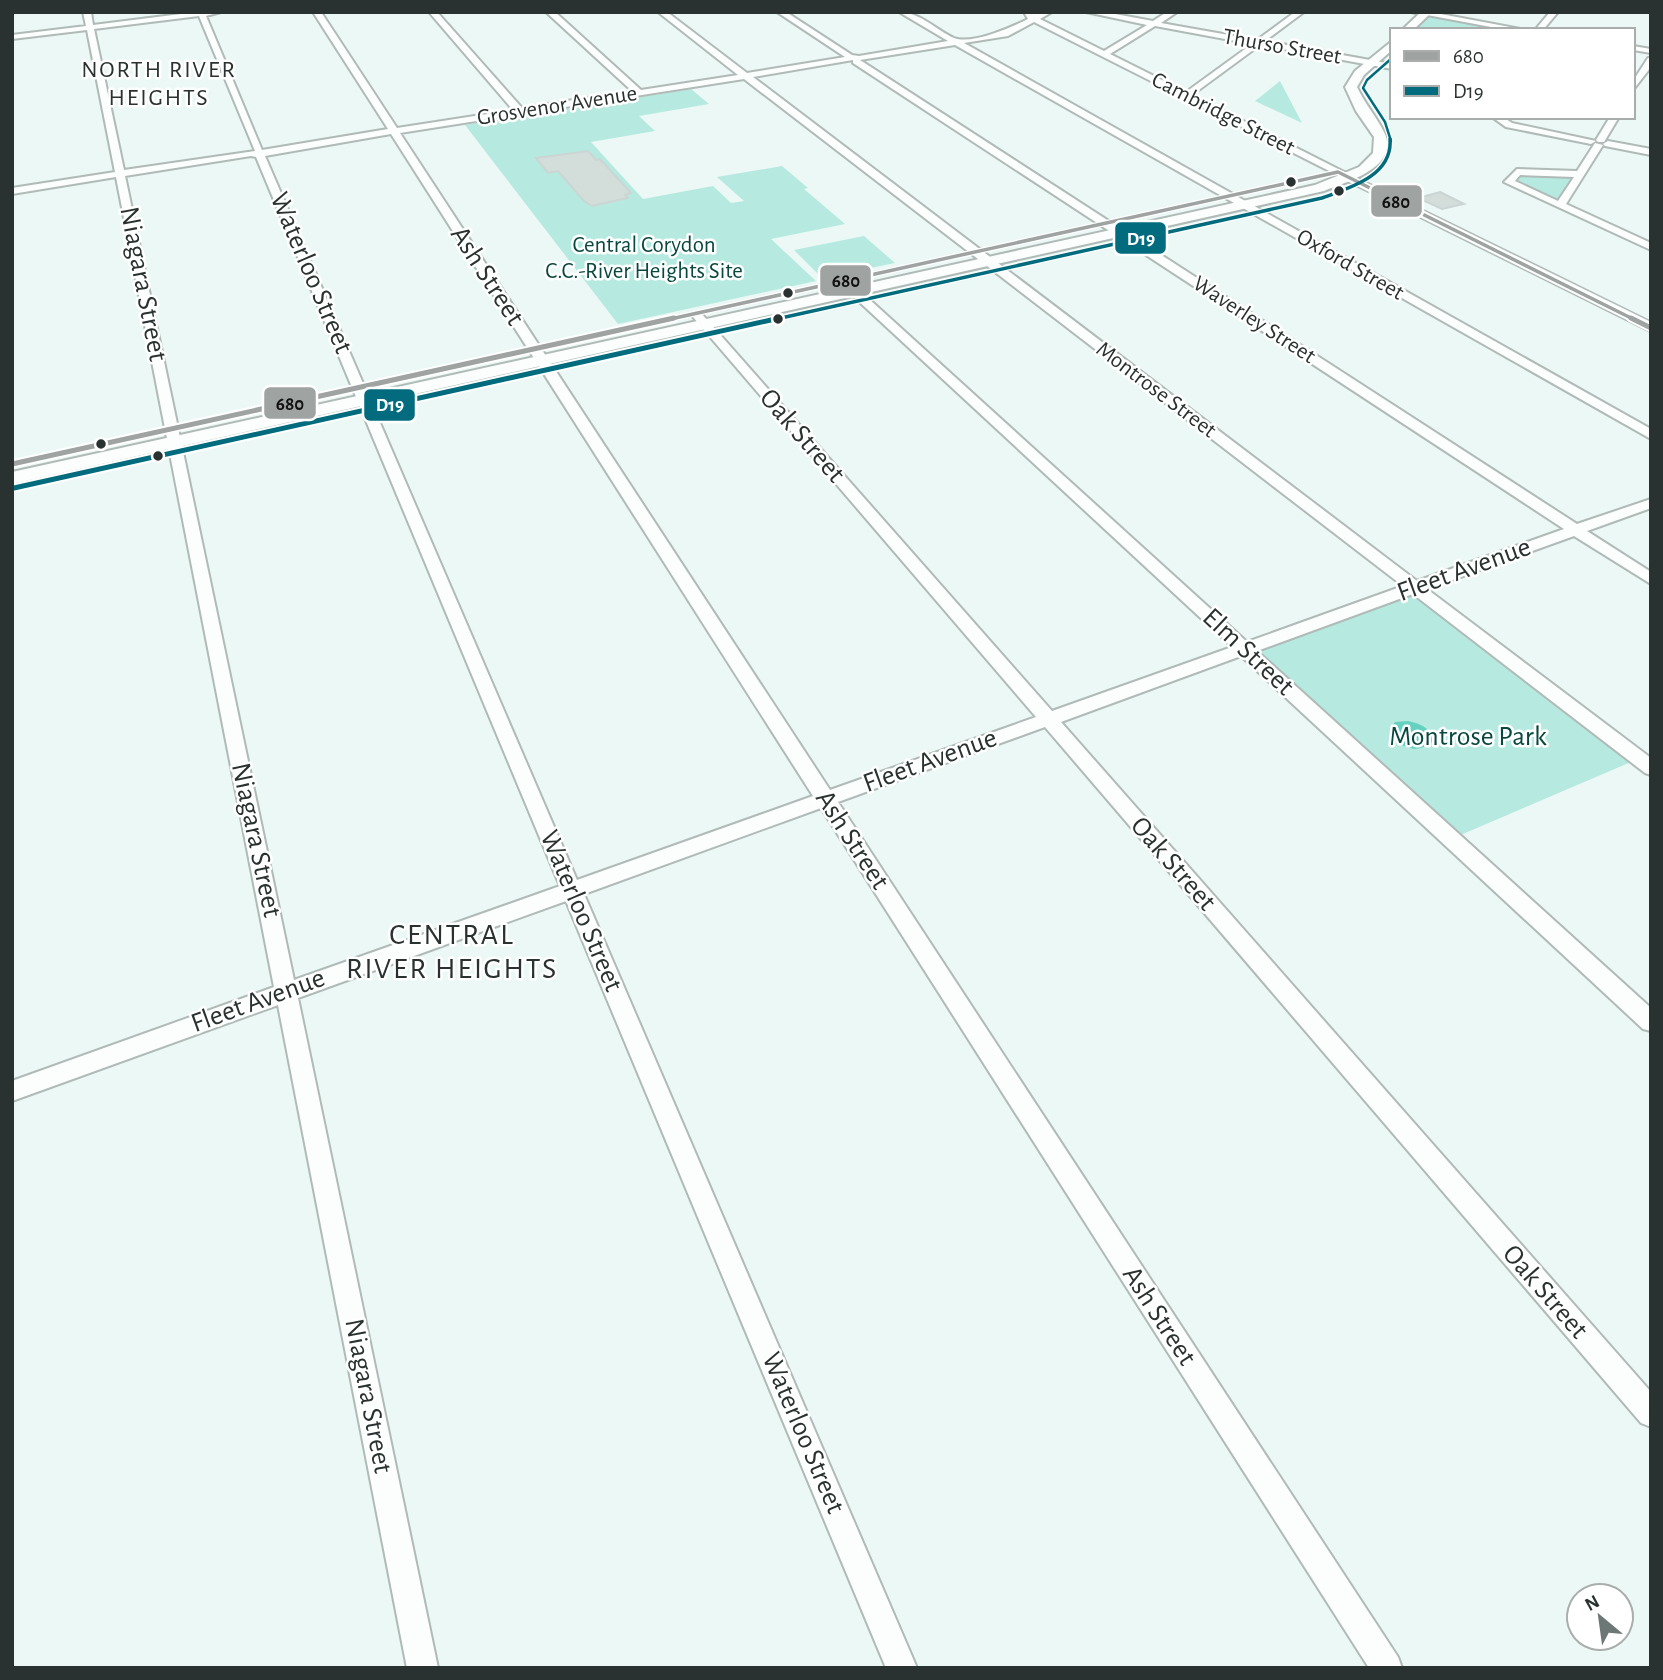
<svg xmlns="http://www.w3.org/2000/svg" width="1663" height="1680" font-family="'Alegreya Sans',sans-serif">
	<rect width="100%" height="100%" fill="#ebf8f5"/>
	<g fill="#b6eae0">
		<path d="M1425,14L1522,30H1407Z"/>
		<path d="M1280,81L1302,123L1255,101Z"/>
		<path d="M691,89L709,104L639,116L655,131L591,142L643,199L713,186L731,203L744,201L717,177L782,166L808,188L804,189L845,224L771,239L816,281L618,324L465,125Z"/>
		<path d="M1517,172L1579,174L1561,205L1509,182Z"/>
		<path d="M864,236L895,263L822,278L794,250Z"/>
		<path d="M1414,587L1638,759L1451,839L1244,648Z"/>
	</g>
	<path fill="#64d1c1" d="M1408,721C1421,724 1432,728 1432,742C1417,755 1396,748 1390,729L1395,722Z"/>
	<g fill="#d3dedb" stroke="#cbd5d3" stroke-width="2">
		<path d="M588,151L596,160L600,159L631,193L625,195L628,198L592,206L584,201L558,171L548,173L536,158Z"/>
		<path d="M1440,192L1464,204L1442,209L1418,198Z"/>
	</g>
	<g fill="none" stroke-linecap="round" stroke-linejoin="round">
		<defs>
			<g id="minor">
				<path d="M83,12H91L93,25L197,12H221L206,16L262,150L388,129L313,12H321L397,128L513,110L429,12H437L522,108L632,91L546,12H555L641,90L738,75L658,12H667L747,73L845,57L777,12H786L852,55L859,56L948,41L899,12C920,12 936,30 954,38C972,45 1012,27 1028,19L1025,14C1034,14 1042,12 1052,12L1040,19L1104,51L1147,25L1086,12H1104L1153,21L1167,12H1177L1161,23L1257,40L1295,12H1304L1265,41L1392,64V69L1260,45L1192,95L1352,176L1354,178L1349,181L1034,22L1008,36L964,43L1651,429V439L955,45L860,60L1577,524L1651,499V508L1587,531L1651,572V584L1574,536L1427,589L1651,758V775L1645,773L1413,594L1257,651L1651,1008V1031L1643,1029L1241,656L1061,722L1651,1392V1427L1641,1423L1045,727L838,802L1398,1657L1402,1668H1369L821,808L584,894L917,1668H886L566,901L298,998L438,1668H407L278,1005L12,1101V1081L274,987L116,177L12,194V188L115,172L87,30L12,39V35L86,26ZM199,16L255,151L124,170L94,29ZM1155,26L1252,44L1186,92L1110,54ZM853,60V63L1564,529L1417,581L753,77ZM744,79L1403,586L1247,642L848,280H840V284L1232,647L1052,711L701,313H693V317L1036,717L830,790L400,133ZM391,134L813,796L577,880L265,156ZM251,156L256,157L560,886L294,980L125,176Z"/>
				<path d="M1411,12H1430L1526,30H1507Z"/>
				<path d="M1550,12H1558L1543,30H1535Z"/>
				<path d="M1633,46L1651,49V53L1633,50Z"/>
				<path d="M1648,58H1651V67L1633,90V81Z"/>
				<path d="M1492,117H1503L1512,123L1596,141L1591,144L1506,127Z"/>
				<path d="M1610,117H1619L1604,142H1598L1596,140Z"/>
				<path d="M1608,141L1651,149V155L1605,146L1603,144Z"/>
				<path d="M1595,143L1603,145L1566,204L1651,243V250L1504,182L1517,169L1577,171ZM1520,175L1574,177L1558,201L1515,181Z"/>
			</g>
			<path id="tertiary" d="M1345,176H1353L1651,322V332L1345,180Z"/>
			<g id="secondary">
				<path d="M1421,12H1432L1413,30H1402Z"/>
				<path d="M1392,41V50L1364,75L1357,87C1365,104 1378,119 1385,134C1399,168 1346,182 1324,191L12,484V472L1315,185L1359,167L1373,153L1374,137L1356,111L1345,87L1355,71Z"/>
			</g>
		</defs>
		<use href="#minor" stroke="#b0bab7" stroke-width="4"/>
		<use href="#tertiary" stroke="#b0bab7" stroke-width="3"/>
		<use href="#secondary" stroke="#b0bab7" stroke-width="4"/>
		<use href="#minor" fill="#fcfefe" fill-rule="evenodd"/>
		<use href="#tertiary" fill="#fcfefe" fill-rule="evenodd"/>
		<use href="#secondary" fill="#fcfefe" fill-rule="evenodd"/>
		<defs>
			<path id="bus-1-far1" d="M666,320L1338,172L1635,320"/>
			<g id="bus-1">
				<path d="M1631,318L1651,328"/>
				<path d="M12,464L674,318"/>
			</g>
			<path id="bus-2-far2" d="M1391,141L1385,122L1363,88L1367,80L1392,58"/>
			<path id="bus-2-far1" d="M772,320L1322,198C1349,188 1393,176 1390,139"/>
			<path id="bus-2" d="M14,488L780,318"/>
		</defs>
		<use href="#bus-1-far1" stroke="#fff" stroke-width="6"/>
		<use href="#bus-1" stroke="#fff" stroke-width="9"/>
		<use href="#bus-2-far2" stroke="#fff" stroke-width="5"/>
		<use href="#bus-2-far1" stroke="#fff" stroke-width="6"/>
		<use href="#bus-2" stroke="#fff" stroke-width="9"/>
		<use href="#bus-1-far1" stroke="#9fa3a2" stroke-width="3.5"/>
		<use href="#bus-1" stroke="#9fa3a2" stroke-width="5"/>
		<use href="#bus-2-far2" stroke="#026c7e" stroke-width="2.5"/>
		<use href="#bus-2-far1" stroke="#026c7e" stroke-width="3.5"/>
		<use href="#bus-2" stroke="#026c7e" stroke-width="5"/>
	</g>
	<g fill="#293230" stroke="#fff" stroke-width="2.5">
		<circle cx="1291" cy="182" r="6"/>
		<circle cx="1339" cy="191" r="6"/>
		<circle cx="788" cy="293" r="6"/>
		<circle cx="778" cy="319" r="6"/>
		<circle cx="101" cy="444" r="6"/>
		<circle cx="158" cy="456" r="6"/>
	</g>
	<g text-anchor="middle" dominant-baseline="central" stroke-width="5" stroke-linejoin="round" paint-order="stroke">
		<g font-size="23" fill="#293230" stroke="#fff">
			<text transform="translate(1282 47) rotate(10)">Thurso Street</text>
			<text transform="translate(557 106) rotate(-9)">Grosvenor Avenue</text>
			<text transform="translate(1223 114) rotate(27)">Cambridge Street</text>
			<text transform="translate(1350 265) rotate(30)">Oxford Street</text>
			<text transform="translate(1254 320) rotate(33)">Waverley Street</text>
			<text transform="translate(1156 390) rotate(37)">Montrose Street</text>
		</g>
		<g font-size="23" fill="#09483f" stroke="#fff">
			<text x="644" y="245">Central Corydon<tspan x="644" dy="26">C.C.-River Heights Site</tspan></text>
		</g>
		<g font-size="24" letter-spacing="2" fill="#293230" stroke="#fff">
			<text x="159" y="70">NORTH RIVER<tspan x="159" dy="28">HEIGHTS</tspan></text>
		</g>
		<g font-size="28" fill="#293230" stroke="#fff">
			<text transform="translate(311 273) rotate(67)">Waterloo Street</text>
			<text transform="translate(487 276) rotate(57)">Ash Street</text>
			<text transform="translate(143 284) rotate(79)">Niagara Street</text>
			<text transform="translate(802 436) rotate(49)">Oak Street</text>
			<text transform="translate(1464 570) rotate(-20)">Fleet Avenue</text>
			<text transform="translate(1248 652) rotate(43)">Elm Street</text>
			<text transform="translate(930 761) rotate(-20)">Fleet Avenue</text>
			<text transform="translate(256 840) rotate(78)">Niagara Street</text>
			<text transform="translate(852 840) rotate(57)">Ash Street</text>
			<text transform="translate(1173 864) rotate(49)">Oak Street</text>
			<text transform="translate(581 911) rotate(67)">Waterloo Street</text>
			<text transform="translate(258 1001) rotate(-20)">Fleet Avenue</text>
			<text transform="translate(1545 1292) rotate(49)">Oak Street</text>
			<text transform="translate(1159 1316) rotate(57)">Ash Street</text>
			<text transform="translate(368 1396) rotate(79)">Niagara Street</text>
			<text transform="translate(803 1433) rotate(67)">Waterloo Street</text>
		</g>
		<g font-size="28" fill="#09483f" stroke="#fff">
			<text x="1468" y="737">Montrose Park</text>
		</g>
		<g font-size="30" letter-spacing="2" fill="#293230" stroke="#fff">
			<text x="452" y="935">CENTRAL<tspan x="452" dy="34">RIVER HEIGHTS</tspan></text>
		</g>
	</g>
	<g stroke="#fff" stroke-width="2.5">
		<rect x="1370" y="184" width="53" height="34" rx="7" fill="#9fa3a2"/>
		<rect x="1114" y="221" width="53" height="34" rx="7" fill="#026c7e"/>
		<rect x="819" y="264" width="53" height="33" rx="7" fill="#9fa3a2"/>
		<rect x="263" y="386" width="54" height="34" rx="7" fill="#9fa3a2"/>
		<rect x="363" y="388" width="53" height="34" rx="7" fill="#026c7e"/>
	</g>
	<g font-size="19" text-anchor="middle" font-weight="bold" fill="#fff">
		<text x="1141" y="245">D19</text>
		<text x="390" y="411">D19</text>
	</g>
	<g font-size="19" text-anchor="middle" font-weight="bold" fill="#111">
		<text x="1396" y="208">680</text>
		<text x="846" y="287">680</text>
		<text x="290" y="410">680</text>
	</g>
	<rect width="1663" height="1680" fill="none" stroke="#293230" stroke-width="28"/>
	<rect x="1390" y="28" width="245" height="91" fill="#ffffff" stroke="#a9adac" stroke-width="2"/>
	<rect x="1404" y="51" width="35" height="10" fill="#9fa3a2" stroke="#a9adac" stroke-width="2"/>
	<text x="1453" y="63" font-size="21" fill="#293230">680</text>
	<rect x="1404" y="86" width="35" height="10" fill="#026c7e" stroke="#a9adac" stroke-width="2"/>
	<text x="1453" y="98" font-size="21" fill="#293230">D19</text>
	<g transform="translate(1600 1617) rotate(331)"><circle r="33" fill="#ffffff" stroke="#a9adac" stroke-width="2"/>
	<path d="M0-5L12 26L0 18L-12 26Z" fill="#6d7775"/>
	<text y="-10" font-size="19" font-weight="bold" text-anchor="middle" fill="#293230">N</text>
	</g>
</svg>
